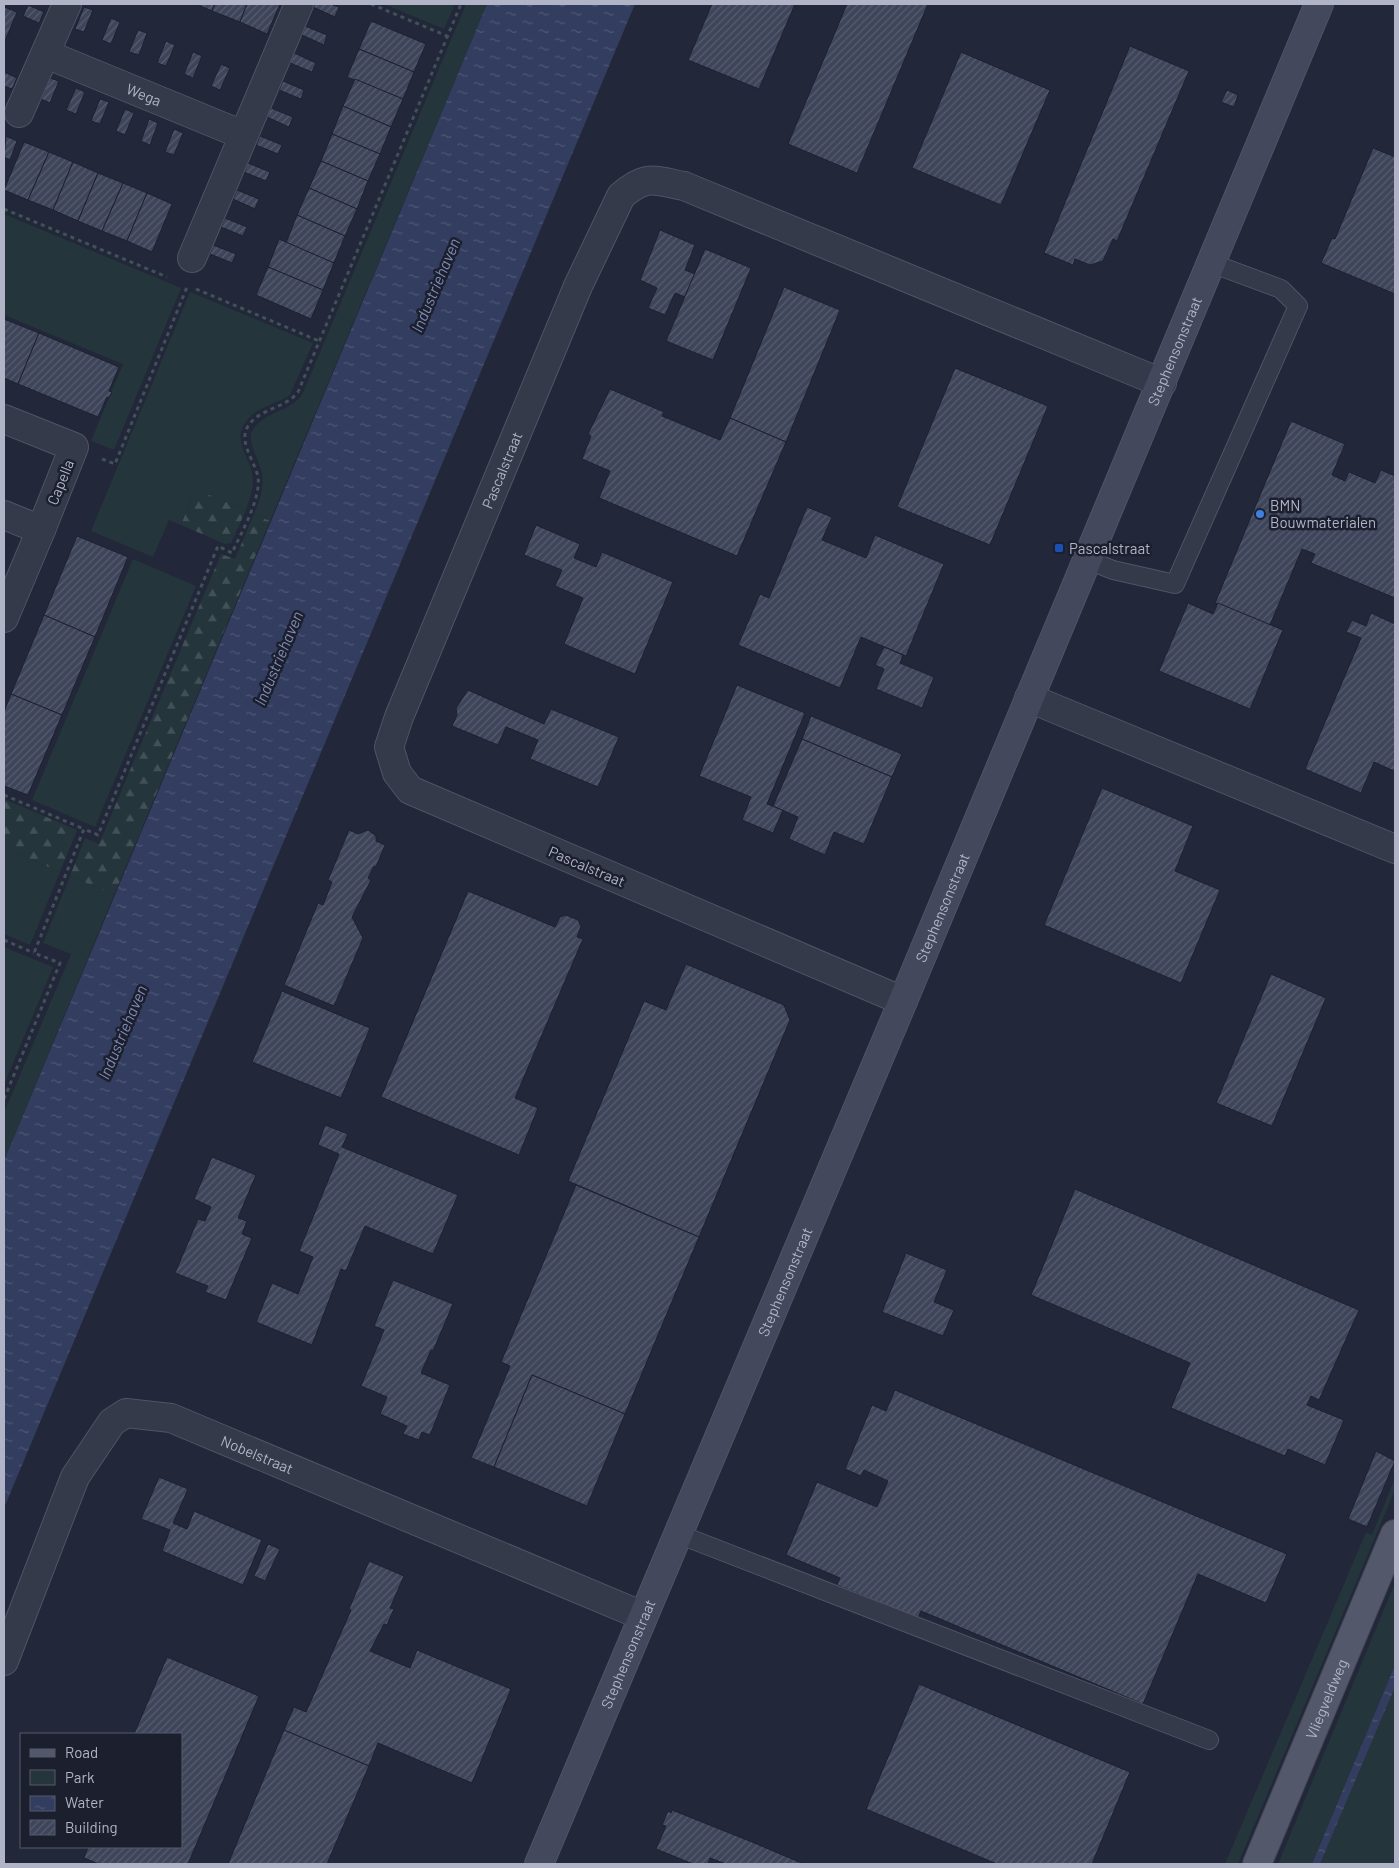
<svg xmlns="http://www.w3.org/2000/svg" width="1399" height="1868" font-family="Barlow,sans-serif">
	<defs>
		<pattern id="forest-firs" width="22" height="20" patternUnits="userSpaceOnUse" patternTransform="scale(1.25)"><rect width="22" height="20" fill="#25353c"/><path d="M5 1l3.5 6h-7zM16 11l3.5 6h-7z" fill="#425057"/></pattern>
		<pattern id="water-ripples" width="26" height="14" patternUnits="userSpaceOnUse" patternTransform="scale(1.25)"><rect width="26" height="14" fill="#333d5f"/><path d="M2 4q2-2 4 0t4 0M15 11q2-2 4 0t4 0" fill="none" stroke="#4e5774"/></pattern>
		<pattern id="building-hatch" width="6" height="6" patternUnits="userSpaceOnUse" patternTransform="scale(1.25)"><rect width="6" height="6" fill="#3e4459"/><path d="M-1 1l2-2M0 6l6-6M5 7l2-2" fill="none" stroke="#575d6f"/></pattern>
	</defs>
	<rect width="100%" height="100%" fill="#222739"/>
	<g fill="#25353c">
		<path d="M384,4H455L444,29Z"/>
		<path d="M466,4H487L270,521L254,514C260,499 266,484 260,467C257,456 249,445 251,433C261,412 288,413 302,395Z"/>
		<path d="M4,214L181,288L114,450L91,441L123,364L4,315Z"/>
		<path d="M190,292L313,343L290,395C278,403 263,406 252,415C226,439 252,455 253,480C253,491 249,500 246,510L195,489L181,525L169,520L153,557L91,531Z"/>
		<path d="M133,559L196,586L95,827L32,800Z"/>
		<path d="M4,848L60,872L30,945L4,934Z"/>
		<path d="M70,876L114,895L4,1161V1113L71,954L43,943Z"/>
		<path d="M4,947L53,967L4,1085Z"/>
		<path d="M1395,1478V1490L1238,1864H1225L1366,1532L1372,1535Z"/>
		<path d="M1395,1583V1665L1312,1864H1278Z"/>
		<path d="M1395,1687V1864H1320Z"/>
	</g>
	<g fill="url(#forest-firs)">
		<path d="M195,489L246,510L231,543L225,544L181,525Z"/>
		<path d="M254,514L270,521L114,895L70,876L85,838L99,844L221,554L235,559Z"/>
		<path d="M4,799L77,830L60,872L4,848Z"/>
	</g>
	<g fill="url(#water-ripples)">
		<path d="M487,4H635L4,1508V1161Z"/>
		<path d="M1395,1665V1687L1320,1864H1312Z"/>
	</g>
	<g fill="url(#building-hatch)" stroke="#1d2131">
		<path d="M196,4H215L212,11Z"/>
		<path d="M215,4H247L240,22L212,11Z"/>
		<path d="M247,4H280L267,34L240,22Z"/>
		<path d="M315,4H330L339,7L335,17L313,7Z"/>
		<path d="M712,4H795L759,89L688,60Z"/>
		<path d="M847,4H928L857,173L788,144Z"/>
		<path d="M28,5L44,12L39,23L23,16Z"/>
		<path d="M4,7L17,12L5,41L4,40Z"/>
		<path d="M84,7L93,10L84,32L75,29Z"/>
		<path d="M111,18L120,22L111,44L102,40Z"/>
		<path d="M371,21L426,44L414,72L359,49Z"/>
		<path d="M305,26L327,35L324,45L302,35Z"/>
		<path d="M138,30L147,33L139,55L129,52Z"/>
		<path d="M166,41L175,45L166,66L157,63Z"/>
		<path d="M1130,46L1189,71L1117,241L1113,239L1103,261L1090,265L1075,259L1073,265L1044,253Z"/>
		<path d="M359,49L414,72L403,99L347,77Z"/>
		<path d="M193,52L202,56L193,78L184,74Z"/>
		<path d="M961,52L1050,90L1001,205L912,168Z"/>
		<path d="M294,53L316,63L312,72L290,63Z"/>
		<path d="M221,64L230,68L220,90L211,86Z"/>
		<path d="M4,72L17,78L12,89L4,86Z"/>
		<path d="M50,78L59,81L50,103L41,99Z"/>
		<path d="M355,79L403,99L391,127L343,106Z"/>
		<path d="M283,81L304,90L301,99L279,90Z"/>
		<path d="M76,88L85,92L76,114L66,110Z"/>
		<path d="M1227,90L1238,95L1234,107L1221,102Z"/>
		<path d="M100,99L109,102L100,124L91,121Z"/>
		<path d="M343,106L391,127L380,154L332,134Z"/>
		<path d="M271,108L293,117L289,127L267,117Z"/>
		<path d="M125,109L134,113L125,135L116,131Z"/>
		<path d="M149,119L158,123L150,145L141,141Z"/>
		<path d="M174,129L183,133L174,155L165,152Z"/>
		<path d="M332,134L380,154L368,181L321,161Z"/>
		<path d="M6,136L17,141L10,160L4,157Z"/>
		<path d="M260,136L282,145L278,154L256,145Z"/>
		<path d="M24,142L49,152L28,200L4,190Z"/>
		<path d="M1373,148L1395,157V294L1321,263L1332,238L1335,239Z"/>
		<path d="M49,152L73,162L53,210L28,200Z"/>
		<path d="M321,161L368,181L357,209L309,188Z"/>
		<path d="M73,162L98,173L78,221L53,210Z"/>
		<path d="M248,163L270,172L266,181L244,172Z"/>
		<path d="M98,173L123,183L102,231L78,221Z"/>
		<path d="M123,183L147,193L127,241L102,231Z"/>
		<path d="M309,188L357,209L345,236L297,215Z"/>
		<path d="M237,190L259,199L255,209L233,199Z"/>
		<path d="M147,193L172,204L152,252L127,241Z"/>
		<path d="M297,215L345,236L334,263L286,243Z"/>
		<path d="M225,218L247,227L243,236L221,227Z"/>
		<path d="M660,230L695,245L685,270L695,274L685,297L675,293L665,315L648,308L657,288L640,280Z"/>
		<path d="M279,239L334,263L323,290L268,267Z"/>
		<path d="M213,245L236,254L232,263L210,254Z"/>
		<path d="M705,249L751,268L713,360L666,341Z"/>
		<path d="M268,267L323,290L311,319L256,295Z"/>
		<path d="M784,287L840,310L786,442L730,418Z"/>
		<path d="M4,319L39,333L18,384L4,378Z"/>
		<path d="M39,333L119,367L109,391L112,392L109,398L107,397L98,417L18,384Z"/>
		<path d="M955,368L1048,406L990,545L897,507Z"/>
		<path d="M610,389L664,412L662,416L720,440L730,418L786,442L737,556L599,498L610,471L582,459L591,436L588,434Z"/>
		<path d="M1291,421L1345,444L1332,475L1345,481L1349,472L1375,483L1381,470L1395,476V598L1311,563L1315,554L1302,549L1270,625L1215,603Z"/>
		<path d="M807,507L832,517L822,540L866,558L875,535L944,564L906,656L861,637L840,688L738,645L760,594L769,598Z"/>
		<path d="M536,525L580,544L574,558L596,567L602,552L673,582L635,674L564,644L583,598L555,586L562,570L524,555Z"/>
		<path d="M77,536L128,557L95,637L44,615Z"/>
		<path d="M1188,603L1213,614L1218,603L1283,630L1250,709L1159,671Z"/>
		<path d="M1371,613L1395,624V767L1394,771L1374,762L1361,793L1305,769L1361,638L1346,632L1352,620L1366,626Z"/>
		<path d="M44,615L95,637L62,715L11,694Z"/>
		<path d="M884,647L903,655L900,663L934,677L922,708L876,689L884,669L875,665Z"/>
		<path d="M737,685L805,713L767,804L783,810L773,833L742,820L751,797L699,776Z"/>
		<path d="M468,690L544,724L551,709L619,737L598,787L530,759L538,740L506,727L498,745L452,726L457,715L456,708Z"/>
		<path d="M11,694L62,715L28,795L4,786V712Z"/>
		<path d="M811,716L902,754L892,777L802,739Z"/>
		<path d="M802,739L892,777L864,844L834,832L825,855L789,839L798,817L773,806Z"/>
		<path d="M1102,788L1193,826L1175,871L1220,890L1181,983L1044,925Z"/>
		<path d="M349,830L358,834L368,830L376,836V841L385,845L376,867L374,866L368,878L371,880L352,917L363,938L334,1006L284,985L318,903L323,905L332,882L328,880Z"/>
		<path d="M468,891L555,927L560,917L566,915L578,920L581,926L577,937L583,939L515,1098L538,1108L519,1155L381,1097Z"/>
		<path d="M686,964L784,1005L790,1020L699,1237L568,1181L644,1001L666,1010Z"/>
		<path d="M1271,974L1326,998L1272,1126L1216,1103Z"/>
		<path d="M282,991L370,1028L341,1098L252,1062Z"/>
		<path d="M325,1125L348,1134L342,1147L458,1195L433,1254L365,1226L346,1271L341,1269L312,1345L256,1322L272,1283L298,1294L313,1257L299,1251L339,1154L318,1145Z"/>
		<path d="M212,1157L256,1175L238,1218L247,1221L242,1234L252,1238L226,1300L205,1292L208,1286L175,1273L198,1219L205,1221L211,1207L194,1199Z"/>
		<path d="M576,1185L699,1237L625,1414L532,1375L494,1467L471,1458L510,1366L501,1362Z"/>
		<path d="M1075,1189L1359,1310L1319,1400L1311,1396L1307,1405L1344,1420L1325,1465L1288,1449L1285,1456L1171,1408L1190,1363L1031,1295Z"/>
		<path d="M906,1253L947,1270L934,1302L954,1310L943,1336L882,1312Z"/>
		<path d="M393,1280L453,1304L433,1351L431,1350L421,1373L450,1385L430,1435L422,1432L419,1440L403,1434L407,1426L380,1414L387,1397L361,1386L384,1330L374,1326Z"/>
		<path d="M532,1375L625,1414L587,1506L494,1467Z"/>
		<path d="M895,1390L1287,1554L1266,1603L1198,1574L1143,1704L921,1611L918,1618L837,1585L840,1578L786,1555L817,1482L877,1507L888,1481L864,1470L861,1476L845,1469L872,1405L886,1411Z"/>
		<path d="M1376,1451L1395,1461L1367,1527L1348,1519Z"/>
		<path d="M159,1477L188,1489L173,1523L187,1529L194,1511L262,1540L243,1585L162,1551L170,1530L141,1519Z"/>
		<path d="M268,1544L280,1549L265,1581L254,1576Z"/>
		<path d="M369,1561L404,1576L390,1608L394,1609L387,1625L384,1624L370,1651L410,1668L417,1650L511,1689L472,1783L378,1743L369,1766L284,1730L294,1707L306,1712L351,1610L349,1609Z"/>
		<path d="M167,1657L259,1696L188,1864H99L84,1858L88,1847H181V1734H134Z"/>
		<path d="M919,1684L1130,1772L1092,1864H997L866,1809Z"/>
		<path d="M284,1730L369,1766L327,1864H228Z"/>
		<path d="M672,1810L752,1842L804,1864H726L710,1858L708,1864H693L656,1849L666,1826L662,1825L668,1811L671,1813Z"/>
	</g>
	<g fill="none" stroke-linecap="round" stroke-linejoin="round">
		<defs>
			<g id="lane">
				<path d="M1088,560L1113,570L1175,584L1298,306L1281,289L1211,263"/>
				<path d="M678,1534L1209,1740"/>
			</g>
			<g id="street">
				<path id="s1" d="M46,54L243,135"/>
				<path d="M19,113L67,4"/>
				<path d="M192,258L299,4"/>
				<path d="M4,419L74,447L41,530L4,515"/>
				<path d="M4,618L41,530"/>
				<path d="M1029,698L1395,849"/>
				<path id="s2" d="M903,1001L410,790L397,773L389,747L399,717L578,286L621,196C646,174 653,180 684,186L1162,383"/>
				<path id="s3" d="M4,1661L75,1477L112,1422L126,1413L171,1418L643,1616"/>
			</g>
			<g id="secondary">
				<path id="s4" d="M539,1864L903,1001L1319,4"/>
			</g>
			<g id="primary">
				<path id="s5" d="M1257,1864L1395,1534"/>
			</g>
		</defs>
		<use href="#lane" stroke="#505465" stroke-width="20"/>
		<use href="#street" stroke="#505465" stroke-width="30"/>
		<use href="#secondary" stroke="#505465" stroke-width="30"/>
		<use href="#primary" stroke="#3f4353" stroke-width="30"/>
		<g stroke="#415158" stroke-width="3" stroke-dasharray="4 4" stroke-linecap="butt">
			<path d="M371,4L447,36"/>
			<path d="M4,209L167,277"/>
			<path d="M196,289L319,341"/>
			<path d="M102,459L115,464L187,287"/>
			<path d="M4,795L84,829"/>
			<path d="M4,940L34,953"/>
			<path d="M4,1099L60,963L34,953L84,829L98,835L218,546L232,553C241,533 261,499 258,477C255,461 238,443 248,426C260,408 285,409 298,392L461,4"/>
		</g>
		<use href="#lane" stroke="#353a4a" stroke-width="18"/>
		<use href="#street" stroke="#353a4a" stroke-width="28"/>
		<use href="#secondary" stroke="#43485d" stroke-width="28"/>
		<use href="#primary" stroke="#53586a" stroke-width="28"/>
	</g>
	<circle fill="#3f7fe0" stroke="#1b1f2e" stroke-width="2" cx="1260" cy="514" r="5"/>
	<rect fill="#1a4fb4" stroke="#1b1f2e" stroke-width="2" x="1054" y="543" width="10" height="10" rx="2.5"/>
	<g text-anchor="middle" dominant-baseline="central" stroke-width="5" stroke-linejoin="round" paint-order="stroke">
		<g font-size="15" fill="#b0b4c6" stroke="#1b1f2e">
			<text stroke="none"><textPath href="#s1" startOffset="106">Wega</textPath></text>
			<text stroke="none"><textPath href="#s4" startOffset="1641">Stephensonstraat</textPath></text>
			<text stroke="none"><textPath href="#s2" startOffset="884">Pascalstraat</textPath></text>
			<text transform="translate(60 482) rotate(-68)">Capella</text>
			<text transform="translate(587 866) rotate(23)">Pascalstraat</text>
			<text stroke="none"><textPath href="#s4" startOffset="1038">Stephensonstraat</textPath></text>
			<text stroke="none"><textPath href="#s4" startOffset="632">Stephensonstraat</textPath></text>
			<text stroke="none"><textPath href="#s3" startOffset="419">Nobelstraat</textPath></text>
			<text stroke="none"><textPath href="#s4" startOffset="228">Stephensonstraat</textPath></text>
			<text stroke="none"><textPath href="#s5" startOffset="179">Vliegveldweg</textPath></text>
		</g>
		<g font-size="15" fill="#b0b4c6" stroke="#1b1f2e" text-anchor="start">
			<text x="1270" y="505">BMN<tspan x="1270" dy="17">Bouwmaterialen</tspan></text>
			<text x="1069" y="548">Pascalstraat</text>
		</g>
		<g font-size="16" font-style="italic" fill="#808bb2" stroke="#1b1f2e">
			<text transform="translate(435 285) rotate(-67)">Industriehaven</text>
			<text transform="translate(278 658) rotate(-67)">Industriehaven</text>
			<text transform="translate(122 1032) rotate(-67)">Industriehaven</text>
		</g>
	</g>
	<rect width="1399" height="1868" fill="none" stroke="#b0b4c6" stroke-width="10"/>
	<rect x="20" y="1733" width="162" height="115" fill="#1b1f2e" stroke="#575b6b"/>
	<rect x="30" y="1749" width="25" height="8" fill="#53586a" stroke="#575b6b"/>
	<text x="65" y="1758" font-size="15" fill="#b0b4c6">Road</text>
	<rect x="30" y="1770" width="25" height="15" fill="#25353c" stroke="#575b6b"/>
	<text x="65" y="1783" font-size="15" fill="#b0b4c6">Park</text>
	<rect x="30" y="1796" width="25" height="15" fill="url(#water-ripples)" stroke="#575b6b"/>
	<text x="65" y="1808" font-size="15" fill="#b0b4c6">Water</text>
	<rect x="30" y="1820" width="25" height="15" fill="url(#building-hatch)" stroke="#575b6b"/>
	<text x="65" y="1833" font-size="15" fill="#b0b4c6">Building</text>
</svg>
